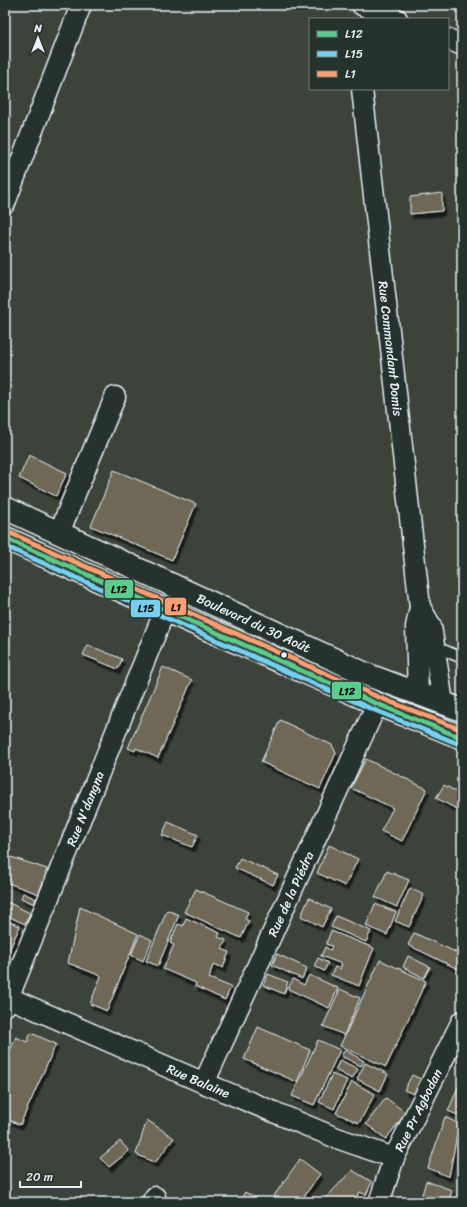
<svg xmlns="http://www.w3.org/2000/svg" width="467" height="1207" font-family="Sriracha,sans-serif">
	<defs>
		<filter id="shadow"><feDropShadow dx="2.5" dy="4.5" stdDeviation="0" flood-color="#0009"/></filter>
	</defs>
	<rect width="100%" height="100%" fill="#3c433a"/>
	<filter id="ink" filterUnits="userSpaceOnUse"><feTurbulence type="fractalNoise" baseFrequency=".025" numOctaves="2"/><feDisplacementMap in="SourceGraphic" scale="8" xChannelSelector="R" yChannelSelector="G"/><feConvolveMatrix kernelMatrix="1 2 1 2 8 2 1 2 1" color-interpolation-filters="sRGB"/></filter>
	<g filter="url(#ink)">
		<g fill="#6f6757" stroke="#e8f1f8" filter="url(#shadow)">
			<path d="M442,193V211L410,214V197Z"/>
			<path d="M29,455L67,473L56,496L19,478Z"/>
			<path d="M114,470L196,504L172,560L91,526Z"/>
			<path d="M88,645L122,659L118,669L83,655Z"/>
			<path d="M163,667L192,680L158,758L136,748L135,751L128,748Z"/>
			<path d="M280,720L332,745L336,753L320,789L261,762Z"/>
			<path d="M366,759L427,789L402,841L381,831L393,808L351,788Z"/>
			<path d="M444,785L462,795V812L436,798Z"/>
			<path d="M168,822L198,835L192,847L162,835Z"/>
			<path d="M329,845L358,859L345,886L317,873Z"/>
			<path d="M5,855L47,869L39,894L5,882Z"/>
			<path d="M240,858L278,875L273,885L235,868Z"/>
			<path d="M387,871L409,880L397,907L375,897Z"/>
			<path d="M410,888L424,895L409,927L395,921Z"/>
			<path d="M196,889L248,912L245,919L249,921L241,938L184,912Z"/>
			<path d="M23,893L36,899L34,904L21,898Z"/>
			<path d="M309,898L331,909L322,927L301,916Z"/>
			<path d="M5,901L30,913L25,924L5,915Z"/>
			<path d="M375,904L396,912L387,935L366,926Z"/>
			<path d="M80,907L138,934L107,1011L90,1004L101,976L68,963Z"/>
			<path d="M167,910L179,915L158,966L146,961Z"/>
			<path d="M336,916L371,931L366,942L331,927Z"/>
			<path d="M186,918L220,933L218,937L226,940L222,949L229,952L223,968L214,964L210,973L211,974L209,978L231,987L225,1000L195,986L196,983L163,969L174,945L170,943L178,924L183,926Z"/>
			<path d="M5,920L20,926L7,955H5Z"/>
			<path d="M331,931L374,948L359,986L331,975L335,967L340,969L342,964L321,956L325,947L330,950L332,946L326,944Z"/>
			<path d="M414,933L462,955V971L408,945Z"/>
			<path d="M140,934L152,940L143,961L131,955Z"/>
			<path d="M277,954L307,968L302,979L272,965Z"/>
			<path d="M408,956L430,967L424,978L403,967Z"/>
			<path d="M318,958L328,963L324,971L314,966Z"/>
			<path d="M380,960L426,981L386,1067L340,1046Z"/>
			<path d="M268,974L288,982L284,994L263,985Z"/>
			<path d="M309,975L338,988L329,1008L288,989L293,979L304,985Z"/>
			<path d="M340,989L360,998L344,1035L323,1026Z"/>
			<path d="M258,1027L310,1050L297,1082L244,1059Z"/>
			<path d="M31,1033L56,1044L20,1125L5,1118V1062L16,1037L27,1042Z"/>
			<path d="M318,1040L340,1050L314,1105L292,1096Z"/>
			<path d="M345,1050L364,1061L361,1066L341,1056Z"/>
			<path d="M340,1060L358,1069L352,1079L335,1070Z"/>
			<path d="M365,1063L388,1074L380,1091L357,1079Z"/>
			<path d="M332,1074L347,1080L334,1109L319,1102Z"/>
			<path d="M412,1075L427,1082L420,1097L404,1090Z"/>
			<path d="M462,1078V1117L448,1111Z"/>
			<path d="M352,1082L375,1094L359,1123L336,1113Z"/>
			<path d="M386,1098L406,1113L386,1139L366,1124Z"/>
			<path d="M445,1117L459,1124L449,1177L428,1168Z"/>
			<path d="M147,1120L174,1138L155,1163L136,1154Z"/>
			<path d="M120,1141L129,1151L109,1167L100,1158Z"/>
			<path d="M300,1159L320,1174L300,1202H280L273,1197Z"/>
			<path d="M352,1170L372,1182L366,1195L360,1192L353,1202H322Z"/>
			<path d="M426,1181L452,1190L449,1202H420Z"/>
			<path d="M245,1192L262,1202H239Z"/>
		</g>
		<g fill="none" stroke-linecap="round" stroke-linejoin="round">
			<defs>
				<path id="service" d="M434,646L462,658"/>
				<g id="minor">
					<path d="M362,5L397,19"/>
					<path d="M448,39L462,45"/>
					<path id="s1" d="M362,89L420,607L416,627L418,694"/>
					<path d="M5,203L81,5"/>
					<path d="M59,533L115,397"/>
					<path d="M420,607L431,626L443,703"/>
					<path id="s2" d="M5,996L204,1083L334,1137L394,1158"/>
					<path id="s3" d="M5,1006L165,610"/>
					<path id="s4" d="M204,1083L377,704"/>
					<path d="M152,1202L155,1197"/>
					<path id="s5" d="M379,1202L394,1158L462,1021"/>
				</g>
				<g id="trunk">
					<path id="s6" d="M5,508L368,675L462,710"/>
					<path d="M5,538C128,594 251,649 375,703C404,715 433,725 462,738"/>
				</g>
			</defs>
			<use href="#service" stroke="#e8f1f8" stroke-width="13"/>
			<use href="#minor" stroke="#e8f1f8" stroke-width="23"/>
			<use href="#trunk" stroke="#e8f1f8" stroke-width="25"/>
			<use href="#service" stroke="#26332d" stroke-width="10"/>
			<use href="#minor" stroke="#26332d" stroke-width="20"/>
			<use href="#trunk" stroke="#26332d" stroke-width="22"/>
			<defs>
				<path id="bus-1" d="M5,538L329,683L375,703L462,738"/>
				<path id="bus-2" d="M5,546L326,689L372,709L459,744"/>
				<path id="bus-3" d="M8,532L331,676L378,697L462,730"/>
			</defs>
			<use href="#bus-1" stroke="#26332d" stroke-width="8"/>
			<use href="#bus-2" stroke="#26332d" stroke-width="8"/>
			<use href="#bus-3" stroke="#26332d" stroke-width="8"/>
			<use href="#bus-1" stroke="#5ccb8b" stroke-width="5"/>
			<use href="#bus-2" stroke="#74d0f1" stroke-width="5"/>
			<use href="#bus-3" stroke="#fd9f72" stroke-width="5"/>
		</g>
	</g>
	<circle fill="#e8f1f8" stroke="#26332d" stroke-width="1.5" cx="284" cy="655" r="3.5"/>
	<g text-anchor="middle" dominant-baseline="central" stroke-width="4" stroke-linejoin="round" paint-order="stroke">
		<g font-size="13" fill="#e8f1f8" stroke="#26332d">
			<text stroke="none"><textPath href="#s1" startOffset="261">Rue Commandant Domis</textPath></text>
			<text stroke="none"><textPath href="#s6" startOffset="274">Boulevard du 30 Août</textPath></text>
			<text stroke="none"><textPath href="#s3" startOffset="213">Rue N'dangna</textPath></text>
			<text stroke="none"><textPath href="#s4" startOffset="208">Rue de la Piédra</textPath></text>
			<text stroke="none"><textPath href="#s2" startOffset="211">Rue Balaine</textPath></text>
			<text stroke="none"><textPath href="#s5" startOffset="100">Rue Pr Agbodan</textPath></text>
		</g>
	</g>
	<g stroke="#26332d" stroke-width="1.5">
		<rect x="104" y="579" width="30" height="20" rx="4" fill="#5ccb8b"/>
		<rect x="164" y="597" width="23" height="19" rx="4" fill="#fd9f72"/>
		<rect x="130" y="599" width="31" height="19" rx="4" fill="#74d0f1"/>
		<rect x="331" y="681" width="31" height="19" rx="4" fill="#5ccb8b"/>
	</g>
	<g font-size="11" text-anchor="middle" font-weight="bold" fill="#111">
		<text x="119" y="593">L12</text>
		<text x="176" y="611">L1</text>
		<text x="146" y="612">L15</text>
		<text x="347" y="695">L12</text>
	</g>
	<rect width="467" height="1207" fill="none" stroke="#26332d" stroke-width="20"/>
	<rect x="10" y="10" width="447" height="1187" fill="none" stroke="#e8f1f8" stroke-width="1.5" filter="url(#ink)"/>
	<rect x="309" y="18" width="140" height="72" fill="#26332d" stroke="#747f7e"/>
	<rect x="317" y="31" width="20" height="6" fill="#5ccb8b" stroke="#747f7e"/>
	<text x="345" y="38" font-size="12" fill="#e8f1f8">L12</text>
	<rect x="317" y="51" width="20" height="6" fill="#74d0f1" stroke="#747f7e"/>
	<text x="345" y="58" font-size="12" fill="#e8f1f8">L15</text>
	<rect x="317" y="71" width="20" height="6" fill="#fd9f72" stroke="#747f7e"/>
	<text x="345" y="78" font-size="12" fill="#e8f1f8">L1</text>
	<g transform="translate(38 38)" stroke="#26332d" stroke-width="3" paint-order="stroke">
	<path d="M0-3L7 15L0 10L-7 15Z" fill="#e8f1f8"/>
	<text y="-6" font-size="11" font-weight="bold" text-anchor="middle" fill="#e8f1f8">N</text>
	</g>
	<path d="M20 1181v6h61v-6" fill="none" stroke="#e8f1f8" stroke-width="2"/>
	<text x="26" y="1181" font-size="12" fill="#e8f1f8" stroke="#26332d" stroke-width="3" paint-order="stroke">20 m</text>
</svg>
